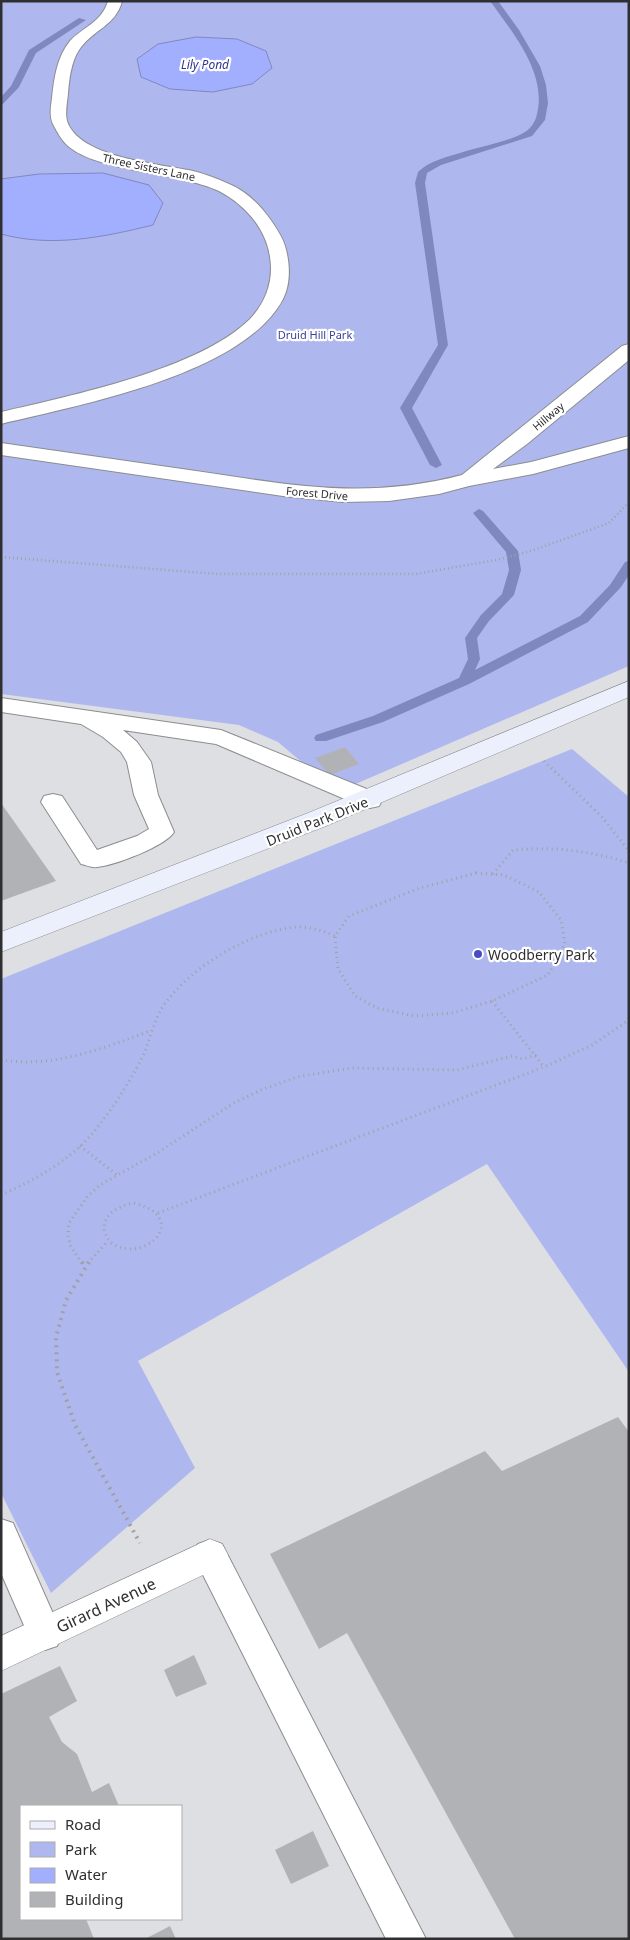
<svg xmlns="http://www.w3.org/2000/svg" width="630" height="1940" font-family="'Noto Sans',sans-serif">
	<rect width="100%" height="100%" fill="#dedfe3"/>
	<g fill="#aeb8ee">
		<path d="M1,1H629V666L337,792L278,742L239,725L1,694Z"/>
		<path d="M572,749L629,797V1372L487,1164L138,1361L195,1468L51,1593L1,1493V979Z"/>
	</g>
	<g fill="#a2aefe" stroke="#8088c0">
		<path d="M196,37L237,39L266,51L272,68L252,84L213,92L170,89L141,77L137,59L158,44Z"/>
		<path d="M103,173L149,185L163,203L153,225C104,237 52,248 1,234V179L39,174Z"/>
	</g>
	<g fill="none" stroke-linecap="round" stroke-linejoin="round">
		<g fill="#8088c0" fill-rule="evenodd">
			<path d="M490,1H498L519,30L540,66L546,85L548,103L545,120L532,136L441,165L427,173L425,183L448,345L412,408L442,465L436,468L430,465L400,408L438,345L415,183L418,172C430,160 448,157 463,152C480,147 511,141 525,132C531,129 536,120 537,114C547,73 513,33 490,1Z"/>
			<path d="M79,18L86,20L36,53L19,87L1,106V97L11,86L29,50Z"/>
			<path d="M479,509L483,511L518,551L521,570L514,595L489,621L477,638L480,659L475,670L580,616L610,585L625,562L629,561V575L621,587L588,622L469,684L383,722L326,741H316L314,738L316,735L373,716L459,678L468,659L465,638L481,615L502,594L509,570L506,552L473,513Z"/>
		</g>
	</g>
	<g fill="#b1b2b6">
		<path d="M345,747L359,764L330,775L315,758Z"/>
		<path d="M1,803L56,881L1,901Z"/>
		<path d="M618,1417L629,1432V1939H515L347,1633L319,1649L270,1554L485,1451L502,1471Z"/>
		<path d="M194,1655L207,1684L176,1697L164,1670Z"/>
		<path d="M60,1666L77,1701L49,1717L62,1742L77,1754L92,1792L109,1783L119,1806H21V1919H86L94,1939H1V1694Z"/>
		<path d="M313,1831L329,1866L291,1884L275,1850Z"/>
		<path d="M170,1926L176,1939H145Z"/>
	</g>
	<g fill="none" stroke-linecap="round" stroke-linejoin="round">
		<defs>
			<g id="service">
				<path d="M108,1H122C116,26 92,30 79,50C71,62 69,80 68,94C67,103 65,113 67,121C79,158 160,164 193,171C205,174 218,179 229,184C246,191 260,205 270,219C276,228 282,236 285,246C290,263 291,283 283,299C243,375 79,405 1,424V412C70,396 200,369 250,319C266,302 274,280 270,257C266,228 244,204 219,191C178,172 98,172 68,146C62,141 56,130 53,124C49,116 51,106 52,98C54,78 57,57 70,41C83,27 102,22 108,1Z"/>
				<path d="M629,344V360L527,444L493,469L531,462L629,436V448L533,474L469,486L439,494L389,501L343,502L283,496L1,455V443C66,452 131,462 196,471C291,485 366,500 462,475L622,346Z"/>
				<path d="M1,698L221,730L379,794L382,800L379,806L370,808L361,806L216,744L123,730L137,742L151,762L158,795L174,832C166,846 113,866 97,867C92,868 86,865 81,864L41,802L44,796L53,794L62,796L97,850L137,836L149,829L134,795L127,762L121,752L103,737L81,724L1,712Z"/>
				<path d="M1,1519L13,1523L62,1634L57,1646L45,1650L33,1646L1,1573Z"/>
				<path d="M210,1540L222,1544L426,1939H386L193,1555L198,1544Z"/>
			</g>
			<path id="minor" d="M210,1539L222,1544L228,1555L222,1566L1,1671V1636Z"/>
			<path id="secondary" d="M629,681V697L326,826L1,952V932L308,813Z"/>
		</defs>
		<use href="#service" stroke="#8c8d90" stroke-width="2"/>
		<use href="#minor" stroke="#8c8d90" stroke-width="1"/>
		<use href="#secondary" stroke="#8c8d90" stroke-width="1"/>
		<path stroke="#a0a1a4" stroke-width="2.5" stroke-dasharray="1 3" stroke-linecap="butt" d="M1,557L218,574H416L496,560L531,551L609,523L629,502"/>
		<g stroke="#a0a1a4" stroke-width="3" stroke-dasharray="1 4" stroke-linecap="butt">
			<path d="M544,761L602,817L629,851"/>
			<path d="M476,873L504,875L539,892L561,920L565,944L548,975L492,1001L453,1013L414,1016L377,1008L355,996L338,969L335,936L349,916L420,888Z"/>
			<path d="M493,874L513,850C553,846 591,851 629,863"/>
			<path d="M492,1001L544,1067"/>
			<path d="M1,1060C54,1068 101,1049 150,1031"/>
			<path d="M80,1146L117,1175"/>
			<path d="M1,1195C34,1180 68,1162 92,1134C111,1111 128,1085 142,1058C150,1041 153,1021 164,1005C189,968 253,929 298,927C312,927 323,931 335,936"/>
			<path d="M134,1203C193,1218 143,1267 110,1242C94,1221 114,1206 134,1203Z"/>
			<path d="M158,1213L544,1067L592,1045L629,1020"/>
			<path d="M82,1263L71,1247L68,1235L69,1223L87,1197L100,1185L157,1153L234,1103L261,1090L297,1077L351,1068L457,1070L512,1056L522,1059L537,1055"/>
			<path d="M88,1263L108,1241"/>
		</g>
		<g stroke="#a0a1a4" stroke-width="4" stroke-dasharray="2 5" stroke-linecap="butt">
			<path d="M82,1262L85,1267"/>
			<path d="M89,1262L66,1300L56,1337L57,1372L75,1425L140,1543"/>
		</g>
		<use href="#service" fill="#fff" fill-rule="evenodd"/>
		<use href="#minor" fill="#fff" fill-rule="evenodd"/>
		<use href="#secondary" fill="#eceffc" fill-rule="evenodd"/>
	</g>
	<circle fill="#494bc1" stroke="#fff" stroke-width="2" cx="478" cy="954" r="5"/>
	<g text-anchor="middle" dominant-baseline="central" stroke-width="4.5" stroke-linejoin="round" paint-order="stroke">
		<g font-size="11" fill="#2f2f31" stroke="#fff">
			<text transform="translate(149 167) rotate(12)">Three Sisters Lane</text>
			<text transform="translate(548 416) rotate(-40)">Hillway</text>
			<text transform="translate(317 493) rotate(5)">Forest Drive</text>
		</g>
		<g font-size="11" fill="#3d429c" stroke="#fff">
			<text x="315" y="334">Druid Hill Park</text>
		</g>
		<g font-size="12" font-style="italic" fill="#31328b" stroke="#fff">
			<text x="205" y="64">Lily Pond</text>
		</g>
		<g font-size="14" fill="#2f2f31" stroke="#fff">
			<text transform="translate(317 821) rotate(-22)">Druid Park Drive</text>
		</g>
		<g font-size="14" fill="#2f2f31" stroke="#fff" text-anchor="start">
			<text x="488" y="954">Woodberry Park</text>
		</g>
		<g font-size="16" fill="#2f2f31" stroke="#fff">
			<text transform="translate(106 1605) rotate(-25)">Girard Avenue</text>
		</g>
	</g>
	<rect width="630" height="1940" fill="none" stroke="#2f2f31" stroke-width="5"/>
	<rect x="20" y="1805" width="162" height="115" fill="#ffffff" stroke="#acacad"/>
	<rect x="30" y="1821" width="25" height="8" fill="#eceffc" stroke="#acacad"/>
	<text x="65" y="1830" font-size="15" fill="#2f2f31">Road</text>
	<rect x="30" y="1842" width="25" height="15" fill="#aeb8ee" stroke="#acacad"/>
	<text x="65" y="1855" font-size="15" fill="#2f2f31">Park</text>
	<rect x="30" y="1868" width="25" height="15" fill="#a2aefe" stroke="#acacad"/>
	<text x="65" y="1880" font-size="15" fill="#2f2f31">Water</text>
	<rect x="30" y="1892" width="25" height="15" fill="#b1b2b6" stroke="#acacad"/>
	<text x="65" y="1905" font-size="15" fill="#2f2f31">Building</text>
</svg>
